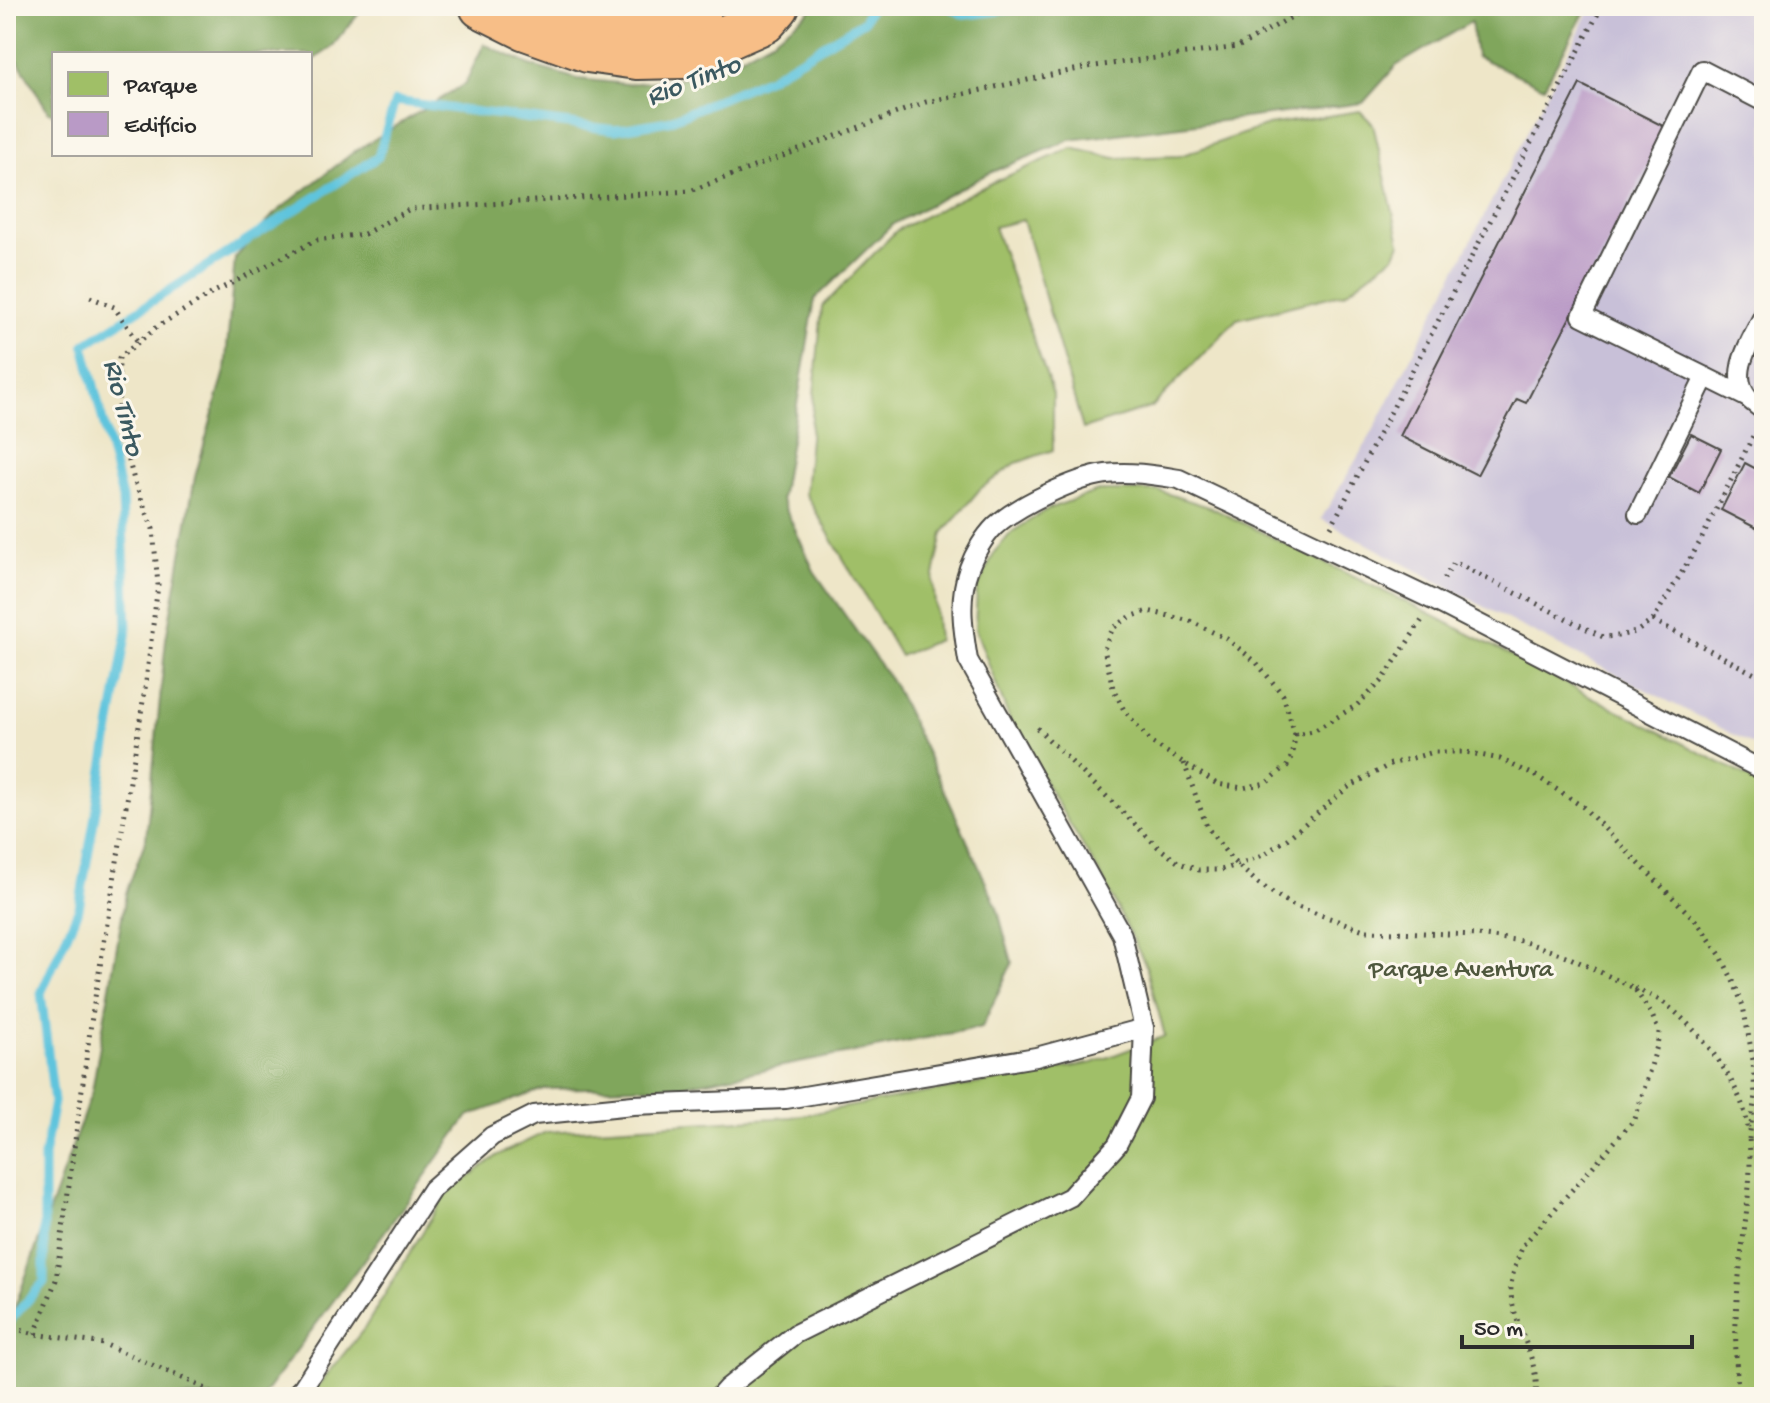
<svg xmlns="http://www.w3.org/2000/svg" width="1770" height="1403" font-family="'Gochi Hand',sans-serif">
	<rect width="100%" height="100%" fill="#fbf7ec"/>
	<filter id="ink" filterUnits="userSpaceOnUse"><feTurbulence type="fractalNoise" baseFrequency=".0125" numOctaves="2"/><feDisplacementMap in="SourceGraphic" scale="16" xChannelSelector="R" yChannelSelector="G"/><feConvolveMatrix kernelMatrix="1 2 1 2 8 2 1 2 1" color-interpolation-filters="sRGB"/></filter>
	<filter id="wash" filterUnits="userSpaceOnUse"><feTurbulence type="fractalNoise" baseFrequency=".006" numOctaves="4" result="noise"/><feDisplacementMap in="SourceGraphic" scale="32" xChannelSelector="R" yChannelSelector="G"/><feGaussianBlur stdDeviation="1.8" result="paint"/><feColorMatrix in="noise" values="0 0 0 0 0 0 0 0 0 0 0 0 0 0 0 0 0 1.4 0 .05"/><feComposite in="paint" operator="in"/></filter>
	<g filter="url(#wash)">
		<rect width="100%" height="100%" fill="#eee6c8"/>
		<path fill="#c8c0d8" d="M1592,6H1764V750L1507,619L1321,519L1372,433Z"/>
		<g fill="#a0bf67" stroke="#667549" stroke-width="2">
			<path d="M1360,111L1373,124L1400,243L1395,255L1345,293L1237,319L1152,407L1083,429L1023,220L994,227L1053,394V450L1016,463L980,489L943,533L933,580L938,640L900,656L805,493L822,307L897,230L989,184L1072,148L1115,158L1180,156L1268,125Z"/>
			<path d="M1098,491H1159L1212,508L1426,612L1764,785V1397H309L364,1329L445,1195L498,1155L546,1132L791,1117L1093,1063L1165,1036L1146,966L1104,881L1014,731L975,628L977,589L995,551L1012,532L1048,509Z"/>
		</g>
		<g fill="#80a65c" stroke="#566844" stroke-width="2">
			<path d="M6,6H365L331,48L310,62V54H54V115L48,111L6,41Z"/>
			<path d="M814,6H1588L1544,87L1476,56L1471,22L1396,66L1363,103L1070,140L987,174L893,224L815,299L781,499L814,571L894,685L941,783L997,907L1012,963L982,1027L682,1086L544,1089L468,1116L403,1207L262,1397H6V1323L12,1315L92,1091L126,893L146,839L166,639L195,477L225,371L235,258L274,214L355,151L465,84L484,44L532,66L578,79L627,84L677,79L722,67L772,40L808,13Z"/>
		</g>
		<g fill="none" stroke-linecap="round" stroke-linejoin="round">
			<g stroke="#5fc4dd" stroke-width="9">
				<path d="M947,6L964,15L1042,6"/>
				<path d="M6,1325L44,1282V1156L54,1102L41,993L79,908L127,630L122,498L84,345L378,157L395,101L615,130L668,121L769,78L864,21L871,6"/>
			</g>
		</g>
		<g id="blocks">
			<g fill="#b99ac6">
				<path d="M1580,84L1667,128L1526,403L1517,399L1477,475L1400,436Z"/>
				<path d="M1691,434L1721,449L1699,493L1669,477Z"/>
				<path d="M1745,463L1764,473V532L1721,510Z"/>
			</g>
		</g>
	</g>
	<g filter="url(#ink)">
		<use href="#blocks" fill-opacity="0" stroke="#484743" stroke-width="2"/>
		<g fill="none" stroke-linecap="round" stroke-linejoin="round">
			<defs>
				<g id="service">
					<path d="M1764,314C1753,338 1726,374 1749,399C1753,403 1759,407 1764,411"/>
					<path d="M1746,397L1582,316L1702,70L1764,102"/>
					<path d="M1638,514L1705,377"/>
					<path d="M293,1397L303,1387L432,1189L492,1136L534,1115L633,1105L786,1099L1036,1057L1144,1028L1122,935L968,660C963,630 958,598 969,568C974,554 984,537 995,526C1017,506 1075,478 1106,474C1131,471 1154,475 1179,479L1433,600L1764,771"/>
					<path d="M719,1397L727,1388L795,1334L1070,1197L1117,1145L1141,1098L1144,1028"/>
				</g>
				<g id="motorway">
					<path d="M482,6L526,28L588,50L637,57L684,56L764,21L777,6"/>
					<path d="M570,6C612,24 658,25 700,6"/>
				</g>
			</defs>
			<use href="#service" stroke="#484743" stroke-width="22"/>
			<use href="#motorway" stroke="#484743" stroke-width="48"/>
			<g stroke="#484743" stroke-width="5" stroke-dasharray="2 6" stroke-linecap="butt">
				<path d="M90,297L114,307L138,342"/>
				<path d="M1331,527L1602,6"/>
				<path d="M1444,579L1454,562L1603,637L1618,636L1636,632L1653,620L1700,542L1755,432"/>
				<path d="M1653,620L1764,679"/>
				<path d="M1037,728L1158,847L1179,863L1199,870H1221L1237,865L1263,855L1287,839L1347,788L1391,764L1434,752H1466L1500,759L1538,777L1583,807L1698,923L1721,956L1735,985L1743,1006L1753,1060L1755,1096L1749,1139"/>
				<path d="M1295,734L1293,753L1287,766L1266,783L1243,788L1217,784L1151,742L1124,710L1113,688L1104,649L1113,628L1130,617L1148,611L1190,621L1227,639L1256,662L1283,695L1295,734L1314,731L1357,705L1382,681L1422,620"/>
				<path d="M1184,763L1207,827L1232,860L1259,884L1292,905L1367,931L1477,935L1522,941L1566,956L1634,988L1652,1015L1659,1032L1657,1046L1635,1119L1523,1245C1517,1261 1510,1277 1511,1294C1515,1329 1540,1360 1536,1397"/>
				<path d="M1635,988C1644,993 1655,997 1664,1003C1698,1028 1743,1084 1748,1128"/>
				<path d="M6,1326L35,1334L104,1344L203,1387L216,1397"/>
				<path d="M35,1334L56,1280L92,1016L145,689L158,585L153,529L134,480L118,421L119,358L158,326L216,291L317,240L364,234L410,209L690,191L926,102L1088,67L1238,47L1311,6"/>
				<path d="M1739,1397C1734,1354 1735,1310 1740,1267C1744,1223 1753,1182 1749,1138"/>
			</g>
			<use href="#service" stroke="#fff" stroke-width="18"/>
			<use href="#motorway" stroke="#f7be87" stroke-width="44"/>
		</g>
	</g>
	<g text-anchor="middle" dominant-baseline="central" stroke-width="6" stroke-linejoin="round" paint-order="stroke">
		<g font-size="26" fill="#4e573d" stroke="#fbf7ec">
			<text x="1461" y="971">Parque Aventura</text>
		</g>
		<g font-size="28" font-style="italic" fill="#3b5960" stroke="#fbf7ec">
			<text transform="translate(694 82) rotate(-21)">Rio Tinto</text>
			<text transform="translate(122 408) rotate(76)">Rio Tinto</text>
		</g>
	</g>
	<rect width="1770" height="1403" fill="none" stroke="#fbf7ec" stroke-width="32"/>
	<rect x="52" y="52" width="260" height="104" fill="#fbf7ec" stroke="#a8a59f" stroke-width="2"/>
	<rect x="68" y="72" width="40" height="24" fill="#a0bf67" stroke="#a8a59f" stroke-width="2"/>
	<text x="124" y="92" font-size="24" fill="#2b2b2b">Parque</text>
	<rect x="68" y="112" width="40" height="24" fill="#b99ac6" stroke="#a8a59f" stroke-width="2"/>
	<text x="124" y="132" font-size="24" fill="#2b2b2b">Edifício</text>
	<path d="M1462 1335v12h230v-12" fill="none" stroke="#2b2b2b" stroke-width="4"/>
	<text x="1474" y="1335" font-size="24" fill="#2b2b2b" stroke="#fbf7ec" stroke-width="6" paint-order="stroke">50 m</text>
</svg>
